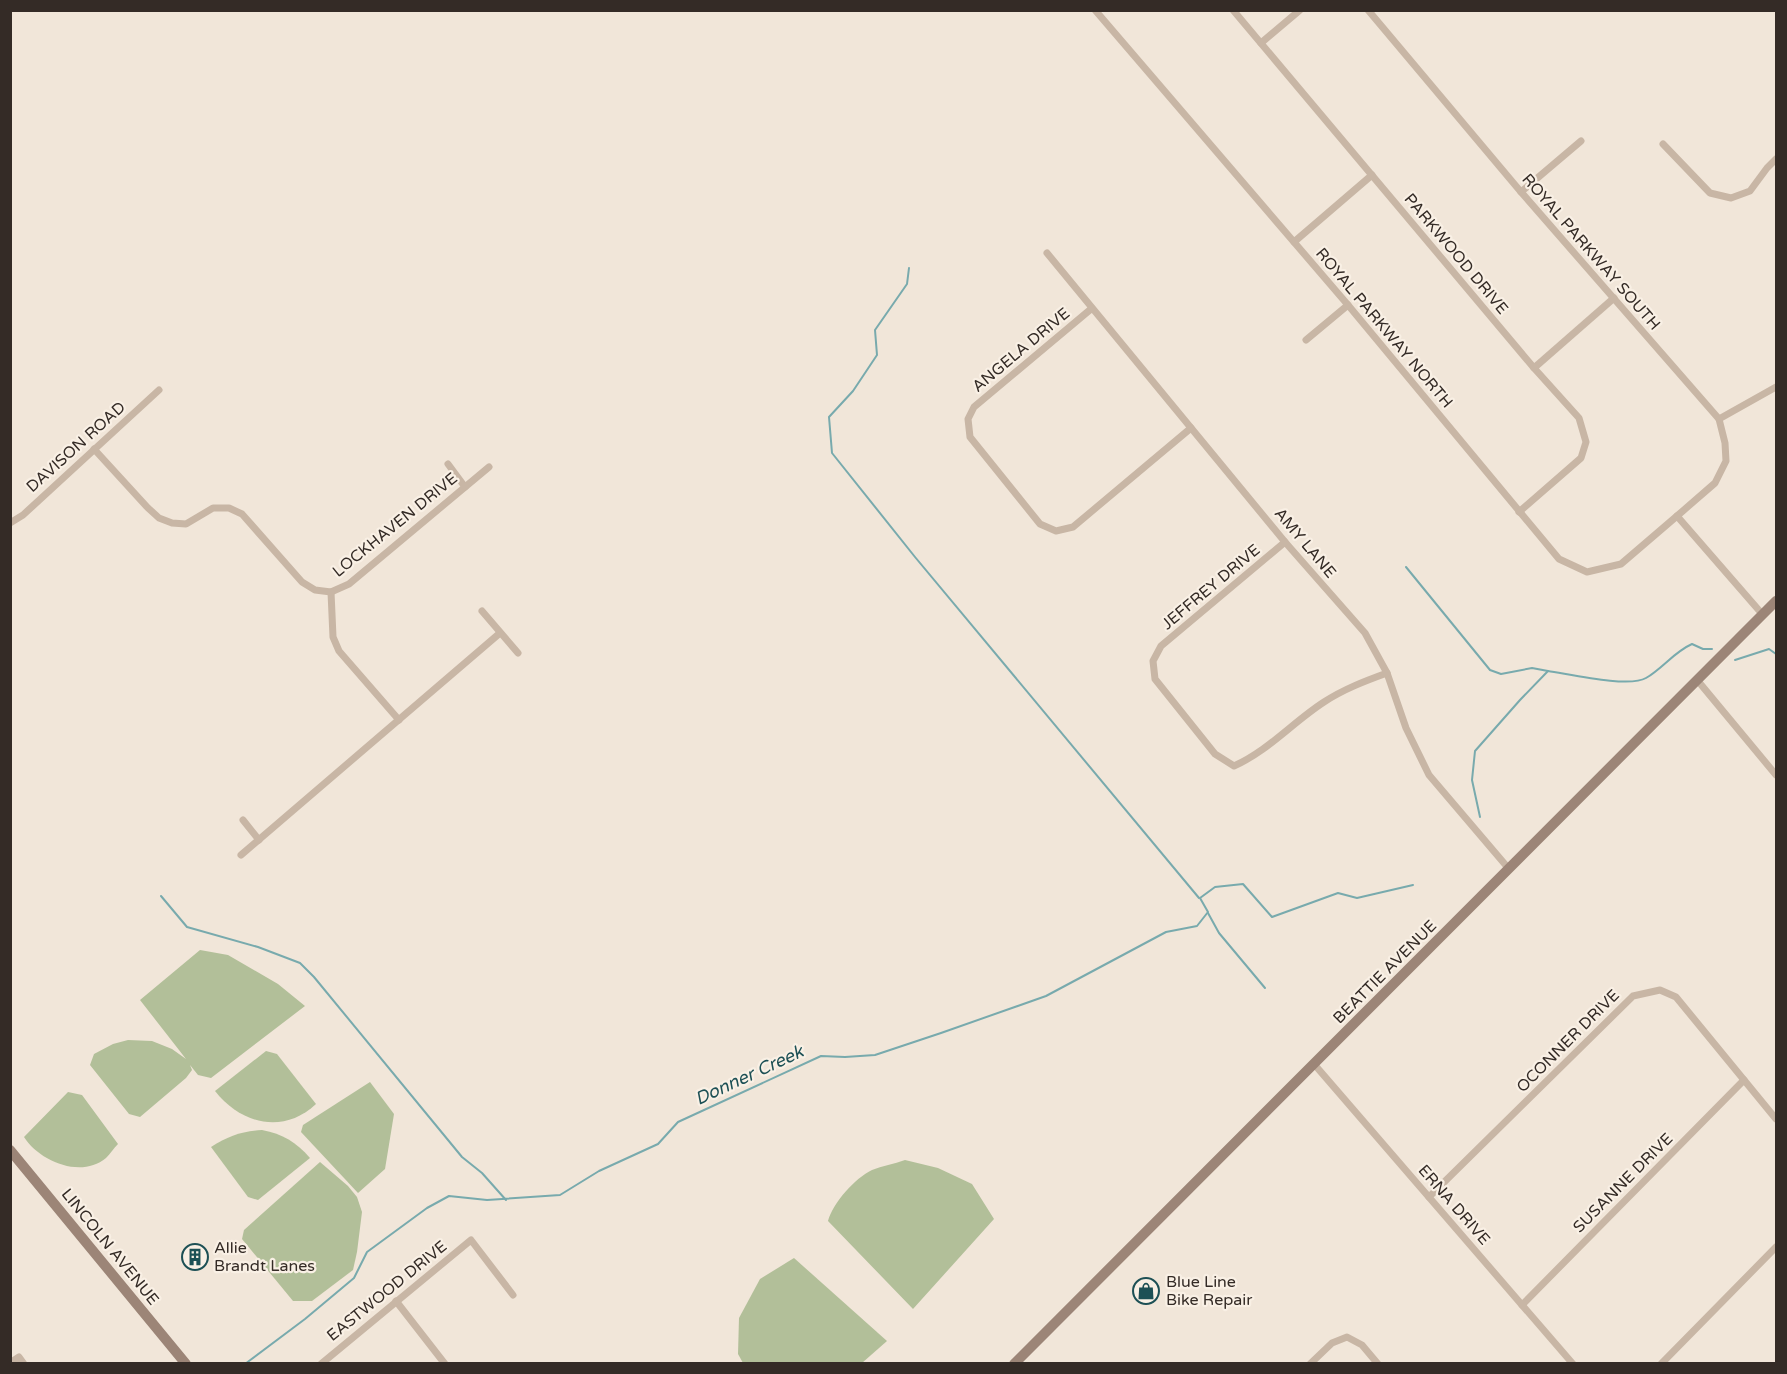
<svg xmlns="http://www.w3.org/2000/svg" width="1787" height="1374" font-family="'Varela Round',sans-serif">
	<rect width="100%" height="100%" fill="#f1e6d9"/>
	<g fill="#b2bf99">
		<path d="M200,950L228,955L278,984L305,1006L211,1078L198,1075L190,1065L192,1070L186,1078L140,1117L129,1114L90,1065L94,1054L113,1044L128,1040L152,1041L172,1049L186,1059L140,1000Z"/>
		<path d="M266,1051L277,1054L316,1104C283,1135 241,1124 215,1091Z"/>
		<path d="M370,1082L394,1114L385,1169L358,1193L301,1132L303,1125Z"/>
		<path d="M68,1092L82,1095L118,1144C114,1148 110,1154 106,1158C81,1179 39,1161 24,1137Z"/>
		<path d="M262,1130C283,1134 296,1142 310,1158L258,1200L248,1197L211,1147C228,1136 242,1131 262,1130Z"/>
		<path d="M905,1160L938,1168L972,1184L994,1219L913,1309L828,1221C833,1203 855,1178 872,1170C882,1166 894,1164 905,1160Z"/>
		<path d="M320,1162L348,1186L357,1197L362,1212L357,1252L353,1270L312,1301H293L242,1239L244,1230Z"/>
		<path d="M794,1258L887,1341L862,1363H743L738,1354L739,1318L760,1279Z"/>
	</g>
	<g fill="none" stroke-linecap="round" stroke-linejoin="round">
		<g stroke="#78aaad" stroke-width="2">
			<path d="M909,268L907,284L875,330L877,355L853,391L829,417L832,453L915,557L1199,898"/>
			<path d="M1406,567L1490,670L1501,674L1532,668L1548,671"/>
			<path d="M1735,660L1769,649L1776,654"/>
			<path d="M1480,817L1472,780L1475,751L1520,700L1548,671C1569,674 1629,688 1646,678C1663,668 1674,652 1692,644L1703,649H1712"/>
			<path d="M161,896L187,927L258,947L300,963L314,977L462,1157L482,1173L506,1200"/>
			<path d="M1208,913L1219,933L1265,988"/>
			<path d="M245,1364L305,1319L354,1278L367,1252L427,1208L449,1196L487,1200L560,1195L599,1171L658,1144L678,1122L821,1056L845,1057L875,1055L941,1033L1046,996L1166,932L1197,926L1208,912L1200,898L1215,887L1243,884L1272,917L1338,893L1357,898L1413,885"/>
		</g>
		<g stroke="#c8b6a5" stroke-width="7">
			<path d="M1095,10L1348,305L1559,559L1587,572L1621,564L1677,516L1715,483L1726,461L1725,443L1719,419L1521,192L1368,10"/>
			<path d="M1233,10L1534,368L1579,418L1586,442L1581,458L1519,512"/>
			<path d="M1261,43L1300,10"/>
			<path d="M1663,144L1710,193L1731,198L1750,191L1767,168L1776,159"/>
			<path d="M1521,192L1581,141"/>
			<path d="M1294,242L1372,175"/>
			<path d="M1047,253L1285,542L1365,633L1387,673L1406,728L1429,775L1509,869"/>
			<path d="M1091,309L974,407L968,419L970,437L1040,524L1056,531L1073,527L1191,428"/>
			<path d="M1306,340L1348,305"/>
			<path d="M1534,368L1614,298"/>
			<path d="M1719,419L1776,387"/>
			<path d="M94,449L148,508L159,518L172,523L186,524L213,508H229L242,514L302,582L315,590L331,592L349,584L489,467"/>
			<path d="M448,464L465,487"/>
			<path d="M1677,516L1763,615"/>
			<path d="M10,523L23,515L159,390"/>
			<path d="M1285,542L1161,646L1153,661L1155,679L1215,754L1234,766C1268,751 1293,722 1324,702C1344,689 1365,681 1387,673"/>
			<path d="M331,592L333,637L339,651L399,720"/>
			<path d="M482,611L518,653"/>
			<path d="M1698,681L1776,775"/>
			<path d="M243,820L259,840"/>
			<path d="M241,855L500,633"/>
			<path d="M1314,1064L1573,1364"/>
			<path d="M1429,1197L1633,996L1660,990L1676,997L1776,1119"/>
			<path d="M396,1301L445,1364"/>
			<path d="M1522,1305L1744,1080"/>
			<path d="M10,1363L19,1357L24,1364"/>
			<path d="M321,1364L471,1240L513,1295"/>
			<path d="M1310,1364L1332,1343L1347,1337L1362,1345L1378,1364"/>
			<path d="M1661,1364L1776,1247"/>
		</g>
		<g stroke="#9c8577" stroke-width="10">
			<path d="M10,1150L186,1364"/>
			<path d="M1014,1364L1776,601"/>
		</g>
	</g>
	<defs>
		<symbol id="building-ring" viewBox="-11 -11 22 22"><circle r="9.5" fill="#f9f0e5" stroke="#1d5055" stroke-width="1.5"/><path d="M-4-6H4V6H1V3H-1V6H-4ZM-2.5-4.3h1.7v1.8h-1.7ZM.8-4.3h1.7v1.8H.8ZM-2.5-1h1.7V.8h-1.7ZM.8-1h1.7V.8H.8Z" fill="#1d5055"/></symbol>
		<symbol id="shop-ring" viewBox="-11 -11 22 22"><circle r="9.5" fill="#f9f0e5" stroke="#1d5055" stroke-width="1.5"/><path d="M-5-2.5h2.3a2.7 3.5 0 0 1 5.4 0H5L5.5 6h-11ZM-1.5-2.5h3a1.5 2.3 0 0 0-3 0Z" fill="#1d5055"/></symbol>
	</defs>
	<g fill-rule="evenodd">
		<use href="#building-ring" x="180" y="1242" width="30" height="30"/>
		<use href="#shop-ring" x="1131" y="1276" width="30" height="30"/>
	</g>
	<g text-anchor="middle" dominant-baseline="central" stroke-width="4.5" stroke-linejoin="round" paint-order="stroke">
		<g font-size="16" fill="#342b26" stroke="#f9f0e5">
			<text transform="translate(1591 252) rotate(49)">ROYAL PARKWAY SOUTH</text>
			<text transform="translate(1456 254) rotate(50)">PARKWOOD DRIVE</text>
			<text transform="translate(1384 328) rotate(50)">ROYAL PARKWAY NORTH</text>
			<text transform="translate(1021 350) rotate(-40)">ANGELA DRIVE</text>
			<text transform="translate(76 447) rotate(-42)">DAVISON ROAD</text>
			<text transform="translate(395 525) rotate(-39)">LOCKHAVEN DRIVE</text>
			<text transform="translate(1305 543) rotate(50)">AMY LANE</text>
			<text transform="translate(1211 587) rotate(-40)">JEFFREY DRIVE</text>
			<text transform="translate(1385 972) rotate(-45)">BEATTIE AVENUE</text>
			<text transform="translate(1568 1041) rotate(-45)">OCONNER DRIVE</text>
			<text transform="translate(1623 1183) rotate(-45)">SUSANNE DRIVE</text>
			<text transform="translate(1454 1205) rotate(49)">ERNA DRIVE</text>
			<text transform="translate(110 1247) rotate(51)">LINCOLN AVENUE</text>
			<text transform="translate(387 1291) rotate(-39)">EASTWOOD DRIVE</text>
		</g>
		<g font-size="16" fill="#342b26" stroke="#f9f0e5" text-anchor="start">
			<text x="214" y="1248">Allie<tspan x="214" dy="18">Brandt Lanes</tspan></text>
			<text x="1166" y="1282">Blue Line<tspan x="1166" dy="18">Bike Repair</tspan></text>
		</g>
		<g font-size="18" font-style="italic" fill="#1d5055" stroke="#f9f0e5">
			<text transform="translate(749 1075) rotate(-25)">Donner Creek</text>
		</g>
	</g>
	<rect width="1787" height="1374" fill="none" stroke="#342b26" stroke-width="24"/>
</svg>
